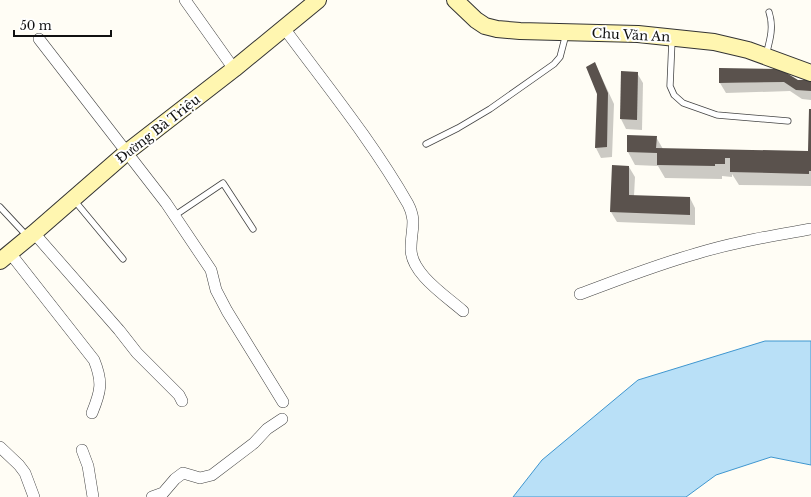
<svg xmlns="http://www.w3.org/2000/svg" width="811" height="497" font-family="'Libre Baskerville',serif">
	<rect width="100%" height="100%" fill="#fffdf5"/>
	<path fill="#b9e0f7" stroke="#3f96cf" d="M765,341H811V465L771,457L716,475L686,497H513L542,460L638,380Z"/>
	<g fill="#0003">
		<path d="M595,63L614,104L612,157L601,158L596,148L598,94Z"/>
		<path d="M637,73L643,83L642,130L626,129L621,119Z"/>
		<path d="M798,81H811V100L802,99L790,91L726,93L720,83Z"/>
		<path d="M811,110V186L739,185L732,174V177L722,176V179L665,178L658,166L635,165L628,152V136L656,137L663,149L809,152Z"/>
		<path d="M629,167L635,177L634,196L690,198L695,208V225L617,222L611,212Z"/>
	</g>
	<g fill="#5a524d">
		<path d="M595,62L608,93L607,147L595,148L597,94L586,67Z"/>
		<path d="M719,68L780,69L798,80H811V91L796,90L784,82L719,83Z"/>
		<path d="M621,71L638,72L637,120L620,119Z"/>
		<path d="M809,109H811V171H809V174L730,172V158H725V164H715V166L657,165V153L627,152V135L657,136L656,148L808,151Z"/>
		<path d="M612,165L629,166V195L690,197V215L610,212Z"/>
	</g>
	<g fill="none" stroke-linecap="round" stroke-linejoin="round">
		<defs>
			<g id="lane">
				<path d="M672,40L670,86L674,95L683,103L717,115L788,121"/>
				<path d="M766,55C770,40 774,27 769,12"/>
				<path d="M426,144L458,128L490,109L554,64L560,57L566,34"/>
				<path d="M74,200L123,259"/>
				<path d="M0,207L27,236"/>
				<path d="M174,216L223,183L253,229"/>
			</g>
			<g id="street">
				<path d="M185,0L234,69"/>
				<path d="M284,28C326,85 372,141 408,204C417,221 411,230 411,248C410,273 446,296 463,311"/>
				<path d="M39,39L166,203L211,270L216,290L227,311L283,402"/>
				<path d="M34,233L119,330L137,353L179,395L182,401"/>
				<path d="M10,253L94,360C103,382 101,391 92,413"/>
				<path d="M580,294C618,280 656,265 695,254C733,242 772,236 811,229"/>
				<path d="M0,447L19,465L25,473L34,497"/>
				<path d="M82,450L88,466L93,497"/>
				<path d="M152,497L163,493L175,479L183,473L200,478L212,475L254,443L267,429L282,419"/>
			</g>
			<g id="secondary">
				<path d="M455,0L476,20L485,26L497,29L520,31L638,34L714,42L748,50L811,73"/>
				<path d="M0,261L34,233L127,152L234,69L318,0"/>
			</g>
		</defs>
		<use href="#lane" stroke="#444" stroke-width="7"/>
		<use href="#street" stroke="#444" stroke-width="12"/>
		<use href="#secondary" stroke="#333" stroke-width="18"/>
		<use href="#lane" stroke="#fff" stroke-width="5.5"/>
		<use href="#street" stroke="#fff" stroke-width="11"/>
		<use href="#secondary" stroke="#fff6b0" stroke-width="16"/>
	</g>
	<g text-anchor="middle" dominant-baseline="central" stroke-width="4" stroke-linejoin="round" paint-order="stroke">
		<g font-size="13" fill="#111" stroke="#fff">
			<text transform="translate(631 35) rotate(3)">Chu Văn An</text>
			<text transform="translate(158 129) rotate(-38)">Đường Bà Triệu</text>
		</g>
	</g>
	<path d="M14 30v6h97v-6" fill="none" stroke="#111111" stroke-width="2"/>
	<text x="20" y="30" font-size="12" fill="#111111" stroke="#ffffff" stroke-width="3" paint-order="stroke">50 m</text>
</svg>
